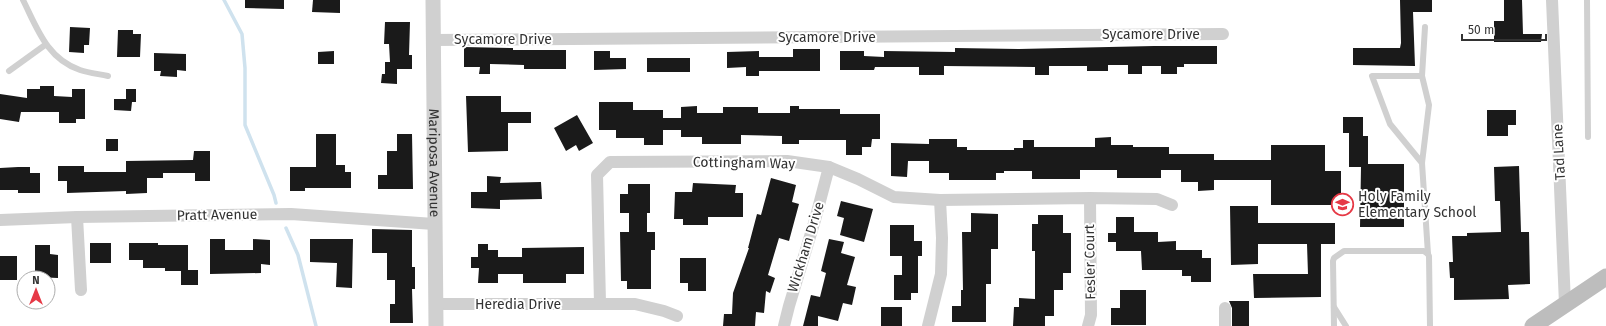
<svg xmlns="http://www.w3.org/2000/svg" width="1606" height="326" font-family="'Fira Sans',sans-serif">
	<rect width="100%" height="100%" fill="#fff"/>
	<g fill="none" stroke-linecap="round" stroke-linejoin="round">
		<g stroke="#cfe2ee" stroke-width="3.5">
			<path d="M224,0L242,34L245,68V125L274,195L276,203"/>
			<path d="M286,228L298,255L316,326"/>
		</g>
	</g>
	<g fill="#1a1a1a">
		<path d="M245,0H284V9L245,8Z"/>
		<path d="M313,0H340V13L312,12Z"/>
		<path d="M1400,0H1432V12H1413L1415,66L1353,65V48H1400L1401,43Z"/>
		<path d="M1504,0H1522L1523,34H1542L1541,42H1494V21H1504Z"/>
		<path d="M385,22H410L409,55H412V69H397V84L381,83L382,74H385V62H390L389,44H384Z"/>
		<path d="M70,27L90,28L89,45H84V53L69,52Z"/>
		<path d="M118,30H133V34H141L140,57H117Z"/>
		<path d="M1154,46H1217V64H1184V67H1177V74H1161V66H1142V74H1128V65H1108V71H1087V66H1049V75H1035V67L944,66V75H919V67H875L874,70H840V51H864V56L884,57V51L955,52V48L1019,49Z"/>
		<path d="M464,47L513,48V50H566V69H524V65L490,64V74H479L480,67H464Z"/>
		<path d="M793,49H820V71H759V76H746V67L727,68V52L759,51V57H793Z"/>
		<path d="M334,51V64H318V52Z"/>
		<path d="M594,51H610V58H626V69L594,70Z"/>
		<path d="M154,53L186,54V71L177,70V77L160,76L161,71H154Z"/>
		<rect x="647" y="58" width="43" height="14"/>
		<path d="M40,86H54V96L72,97V89H85V119H76V123H59V112H21L19,122L0,119V94L27,98V89H40Z"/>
		<path d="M126,89H136V102H132L131,111L114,110V99H126Z"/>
		<path d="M466,96H501V112H531V123H508V151L468,152Z"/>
		<path d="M599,102H633V110H663V118H681V107L697,106V113H723V107H758V113H790V106H799V109H840V114H880V139H872L871,147H862V155H846V140H799V144H782V136L741,135V144H702V137H681V130H663V145H644V138H616V130H599Z"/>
		<path d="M1487,110H1516V125H1508V136H1487Z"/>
		<path d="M577,115L593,143L579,151L576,145L566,151L554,128Z"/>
		<path d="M1343,117H1363V136H1368V164H1404V227H1360L1361,167H1349V133H1343Z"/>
		<path d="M316,134H336V165H345V172H351V188H305V191H290V167H316Z"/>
		<path d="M397,134H412L413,189H378V175H387V151H397Z"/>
		<path d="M1111,137V145H1133V147H1169V154H1214V160H1271V145H1325V171H1341V205H1271V180H1214V190L1198,191V182H1181V170H1161V178H1117V170H1080V179H1032V171H1004V173H996V180H949V173H929V161H908L907,177L891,176V143L929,144V139H957V147H967V150H1014V148H1023V140H1034V147H1095V138Z"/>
		<rect x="106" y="139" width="12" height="12"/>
		<path d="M194,151H210V181H195V173H163V178H147V193L126,194V191L67,193V181H58V166H84V172H126V161L193,160Z"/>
		<path d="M1519,166L1521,232H1529L1530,284L1508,285L1509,299L1454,300V278H1450L1449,262H1453L1452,236H1467V233L1501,232L1500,201H1495L1494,167Z"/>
		<path d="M18,167H30V173H40V193H18V190H0V168Z"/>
		<path d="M487,176L501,177L500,183L541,182L542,199L500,200V209L471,208V192H487Z"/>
		<path d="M771,178L796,185L792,202L799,204L789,241L779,238L768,275L775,278L770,293L766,291L764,313L756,312L755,326H723L724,314H732L733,293L749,248H748L757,214L761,215Z"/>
		<path d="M693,183L736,185L735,193H743V217H708V225H683V219H674L675,192H692Z"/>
		<path d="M628,184H650V213H647V232H655V250H651V289H627V281H621L620,232H629V213H620V194H628Z"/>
		<path d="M841,201L873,209L864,242L840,235L844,218L837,216Z"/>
		<path d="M1230,206H1258V223H1335V244H1321V297L1254,298L1253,274H1308L1307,244H1258V264L1231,265Z"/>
		<path d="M971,213L998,214V249H991V284H986V322H952V306H961V290H963L962,232H971Z"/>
		<path d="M1038,215H1063V233H1071V273H1063V290H1054V316H1045V326H1013L1014,307H1019V298L1035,299V251H1032V224H1038Z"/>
		<path d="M1116,217H1134V232H1158V242L1176,241V250H1202V258H1211V282H1191V276H1182V270H1142L1141,251H1116V242H1108V233H1116Z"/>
		<path d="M890,225H914V241H922V256H918V293H911V300H894V275H902V256H890Z"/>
		<path d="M372,229L412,230V267H415V289H412L413,323H390V304H395V280H387V253H372Z"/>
		<path d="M210,239H225V250H253V239L270,240V265L261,264V273L210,274Z"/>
		<path d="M310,239H353L352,288L336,287L337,263L310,262Z"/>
		<path d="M829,239L844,242L841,253L855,257L847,285L856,287L852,305L843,303L838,321L818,316V326H803L811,295L820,297L826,273L821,271Z"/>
		<rect x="90" y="243" width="21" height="20"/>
		<path d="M129,243H158V245H188V270H198V285H181V271H165V268H143V260H129Z"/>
		<path d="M478,244H488V250H498V257H522V248L584,247V274H566V283H523V274H498V283H478L479,268H471V257H478Z"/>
		<path d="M35,245H50V254L58,255V278L35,277Z"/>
		<rect x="0" y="256" width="17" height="24"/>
		<path d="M680,258H706V291H688V283H680Z"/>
		<path d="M1120,290H1146V325H1111V308H1120Z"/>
		<path d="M1229,301H1249V326H1232V308Z"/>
		<rect x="881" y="307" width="21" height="19"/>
	</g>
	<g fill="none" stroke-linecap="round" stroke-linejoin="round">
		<g stroke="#d0d0d0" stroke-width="6">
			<path d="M23,0C37,28 47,59 80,70C89,73 99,74 108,76"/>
			<path d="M1587,0L1588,137"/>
			<path d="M9,71L45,45"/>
			<path d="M1422,76L1425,27"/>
			<path d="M1422,163L1390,124L1372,76H1422L1429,105L1422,163L1428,254"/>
			<path d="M1334,307L1346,326"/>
			<path d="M1334,326L1333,261L1334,258L1344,251H1424L1428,254L1429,256L1430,326"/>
		</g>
		<g stroke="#d0d0d0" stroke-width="12">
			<path d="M1552,0L1565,304"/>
			<path d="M432,40L1223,34"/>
			<path d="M77,217L81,290"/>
			<path d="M0,220L77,217L291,214L434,224"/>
			<path d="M600,303L597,175L610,162L787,161L829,167L858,179L894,197L940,200L1090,198L1157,199L1172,205"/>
			<path d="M435,304H635L664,311L677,316"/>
			<path d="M784,326L789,306L815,220L829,167"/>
			<path d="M928,326L941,274L942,238L940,200"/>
			<path d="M1088,326L1091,315L1090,198"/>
			<path d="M1225,326V308"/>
		</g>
		<path stroke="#d0d0d0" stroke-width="15" id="s1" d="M433,0L436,326"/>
		<path stroke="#bdbdbd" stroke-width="17" d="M1533,326L1606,277"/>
	</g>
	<defs>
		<symbol id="school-ring" viewBox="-11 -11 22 22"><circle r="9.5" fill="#fff" stroke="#e63946" stroke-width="1.5"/><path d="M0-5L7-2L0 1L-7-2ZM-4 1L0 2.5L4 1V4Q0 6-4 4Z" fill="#e63946"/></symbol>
	</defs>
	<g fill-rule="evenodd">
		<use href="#school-ring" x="1330" y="192" width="25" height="25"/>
	</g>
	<g text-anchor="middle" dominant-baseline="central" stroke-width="4" stroke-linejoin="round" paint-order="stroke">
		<g font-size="14" fill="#333" stroke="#fff">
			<text x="1151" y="34">Sycamore Drive</text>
			<text x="827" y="37">Sycamore Drive</text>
			<text x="503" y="39">Sycamore Drive</text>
			<text transform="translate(1559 152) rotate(-93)">Tad Lane</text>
			<text stroke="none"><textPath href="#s1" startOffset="163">Mariposa Avenue</textPath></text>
			<text transform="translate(744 163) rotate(1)">Cottingham Way</text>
			<text transform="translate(217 215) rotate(-1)">Pratt Avenue</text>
			<text transform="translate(806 247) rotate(-73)">Wickham Drive</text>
			<text transform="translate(1090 262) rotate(-91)">Fesler Court</text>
			<text x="518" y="304">Heredia Drive</text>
		</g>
		<g font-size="14" fill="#333" stroke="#fff" text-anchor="start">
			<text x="1358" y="196">Holy Family<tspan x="1358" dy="16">Elementary School</tspan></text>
		</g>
	</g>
	<g transform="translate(36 290)"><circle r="19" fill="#ffffff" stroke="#adadad"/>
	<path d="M0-3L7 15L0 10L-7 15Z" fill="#e63946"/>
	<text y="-6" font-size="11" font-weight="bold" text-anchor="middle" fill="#333333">N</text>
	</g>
	<path d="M1462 34v6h84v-6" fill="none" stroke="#333333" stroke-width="2"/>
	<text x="1468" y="34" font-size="12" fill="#333333" stroke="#ffffff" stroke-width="3" paint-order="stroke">50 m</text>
</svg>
